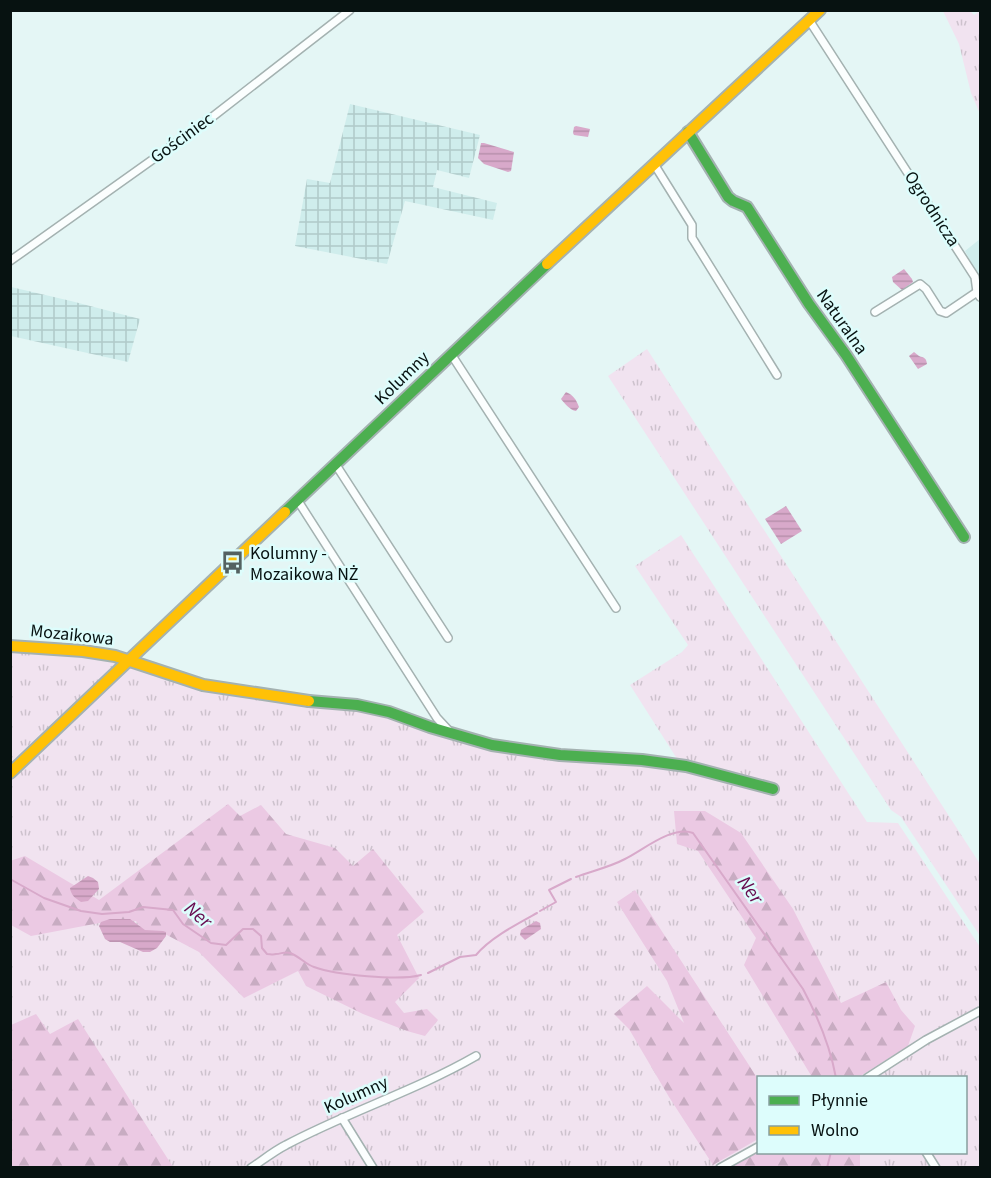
<svg xmlns="http://www.w3.org/2000/svg" width="991" height="1178" font-family="'Source Sans 3',sans-serif">
	<defs>
		<pattern id="industrial-grid" width="8" height="8" patternUnits="userSpaceOnUse" patternTransform="scale(1.5)"><rect width="8" height="8" fill="#cfedec"/><path d="M0 4h8M4 0v8" fill="none" stroke="#b0cac9"/></pattern>
		<pattern id="grass-tufts" width="24" height="20" patternUnits="userSpaceOnUse" patternTransform="scale(1.5)"><rect width="24" height="20" fill="#f1e3f0"/><path d="M3 7l-1-3M5 7V3M7 7l1-3M15 17l-1-3M17 17v-4M19 17l1-3" fill="none" stroke="#cdc2cd"/></pattern>
		<pattern id="forest-firs" width="22" height="20" patternUnits="userSpaceOnUse" patternTransform="scale(1.5)"><rect width="22" height="20" fill="#ebc9e3"/><path d="M5 1l3.5 6h-7zM16 11l3.5 6h-7z" fill="#c8acc2"/></pattern>
		<pattern id="water-rules" width="6" height="5" patternUnits="userSpaceOnUse" patternTransform="scale(1.5)"><rect width="6" height="5" fill="#d8a9ca"/><path d="M0 2.5h6" fill="none" stroke="#b890ac"/></pattern>
	</defs>
	<rect width="100%" height="100%" fill="#e4f6f5"/>
	<path fill="#cfedec" d="M980,239V279L965,251Z"/>
	<g fill="url(#industrial-grid)">
		<path d="M350,104L480,135L469,178L437,170L433,187L497,203L493,220L405,201L387,264L295,246L307,179L330,183Z"/>
		<path d="M11,287L71,301L140,319L128,362L11,336Z"/>
	</g>
	<g fill="url(#grass-tufts)" fill-rule="evenodd">
		<path d="M943,11H970L974,15L980,11V114L971,93L959,44Z"/>
		<path d="M647,349L980,864V936L901,817L891,810L608,376Z"/>
		<path d="M681,535L867,822L898,823L980,947V1167H11V649L30,650L113,659L117,663H136L192,683L367,708L482,743L681,765L630,685L682,652L688,645L635,566ZM758,1078H966V1152H758Z"/>
	</g>
	<g fill="url(#forest-firs)">
		<path d="M228,804L240,816L261,805L286,834L335,848L353,866L373,849L424,912L397,935L419,978L395,1002L404,1013L427,1009L438,1020L425,1036L407,1031L363,1014L306,986L298,971L244,998L199,952L165,934L144,933L136,921H110L31,936L11,925L10,861L25,856L99,900Z"/>
		<path d="M674,811H705L741,833L793,909L841,1003L886,982L901,1010L915,1026L908,1046L859,1077H812L744,965L756,938L698,851L677,844Z"/>
		<path d="M635,890L758,1079V1139L713,1165L669,1097L629,1029L614,1014L647,986L684,1023L667,981L617,902Z"/>
		<path d="M36,1014L50,1034L78,1019L173,1167H11V1025Z"/>
		<path d="M758,1149V1152L860,1153V1167L722,1168Z"/>
	</g>
	<g fill="url(#water-rules)">
		<path d="M576,126L590,129L588,137L574,135L573,133L574,127Z"/>
		<path d="M481,143H484L514,152L511,171L508,172L484,164L478,158Z"/>
		<path d="M904,269L912,279L913,282L902,290L893,282L892,277Z"/>
		<path d="M914,352L919,356C924,358 926,357 927,364L918,369L909,356Z"/>
		<path d="M566,392C573,395 576,399 579,407L576,411C570,410 565,404 561,399Z"/>
		<path d="M786,506L802,531L781,544L765,519Z"/>
		<path d="M88,876L93,878L98,882L99,889L88,901L81,902C75,898 71,895 70,888Z"/>
		<path d="M110,919H130L145,930L163,931L166,932V936L157,948L150,952H143L120,942H110L105,939L99,926L101,922Z"/>
		<path d="M536,921L540,923L541,929L525,940L520,935L521,930Z"/>
	</g>
	<g fill="none" stroke-linecap="round" stroke-linejoin="round">
		<g stroke="#d8a9ca" stroke-width="2">
			<path d="M576,877C592,871 610,867 625,859C643,850 673,825 693,833L803,989C818,1017 830,1045 836,1078"/>
			<path d="M10,879L44,898L81,911L102,914L129,912L143,907L173,910L183,924L211,943L226,945L243,929H253L261,936L262,948L267,954C270,954 273,955 276,954C281,954 285,951 290,953C299,956 305,964 314,967C336,975 399,981 421,975"/>
			<path d="M540,911L556,902L549,890L571,879"/>
			<path d="M428,973L460,957L476,955C490,938 517,924 537,913"/>
			<path d="M827,1168L831,1152"/>
		</g>
		<defs>
			<g id="street">
				<path d="M809,20L975,277L977,292L980,297"/>
				<path d="M654,164L692,225V238L694,241L777,375"/>
				<path d="M10,261L211,118L350,10"/>
				<path d="M875,312L920,284L926,289L940,311L946,313L977,292"/>
				<path d="M451,354L616,608"/>
				<path d="M336,465L448,638"/>
				<path d="M298,501L437,718L450,732"/>
				<path d="M867,1078L926,1040L980,1011"/>
				<path d="M342,1118L373,1168"/>
				<path d="M926,1152L936,1168"/>
				<path d="M251,1168C263,1160 274,1151 286,1145C348,1112 415,1091 476,1056"/>
				<path d="M720,1168L758,1147"/>
			</g>
			<g id="fast">
				<path d="M688,132L728,197L733,201L747,207L809,304L846,355L964,537"/>
				<path d="M285,512L547,264"/>
				<path d="M309,701L357,705L389,712L430,727L492,745L560,755L642,760L686,766L773,789"/>
			</g>
			<g id="slow">
				<path d="M547,264L820,10"/>
				<path d="M10,646L83,651L115,656L203,685L309,701"/>
				<path d="M10,773L285,512"/>
			</g>
		</defs>
		<use href="#street" stroke="#a4b2b1" stroke-width="10"/>
		<use href="#fast" stroke="#a4b2b1" stroke-width="14"/>
		<use href="#slow" stroke="#a4b2b1" stroke-width="14"/>
		<use href="#street" stroke="#fbfefe" stroke-width="7"/>
		<use href="#fast" stroke="#4caf50" stroke-width="10"/>
		<use href="#slow" stroke="#ffc107" stroke-width="10"/>
	</g>
	<defs>
		<symbol id="bus-bare" viewBox="-9 -9 18 18"><path d="M-5-6H5V4H4V6H2V4H-2V6H-4V4H-5ZM-3.5-4V0h7V-4ZM-3.5 1.2v1.5H-2V1.2ZM2 1.2v1.5H3.5V1.2Z" fill="#546261" stroke="#ddfdfc" stroke-width="2.5" paint-order="stroke"/></symbol>
	</defs>
	<g fill-rule="evenodd">
		<use href="#bus-bare" x="216" y="546" width="33" height="33"/>
	</g>
	<g text-anchor="middle" dominant-baseline="central" stroke-width="5" stroke-linejoin="round" paint-order="stroke">
		<g font-size="18" fill="#071211" stroke="#ddfdfc">
			<text transform="translate(182 138) rotate(-36)">Gościniec</text>
			<text transform="translate(932 209) rotate(57)">Ogrodnicza</text>
			<text transform="translate(842 322) rotate(55)">Naturalna</text>
			<text transform="translate(402 378) rotate(-44)">Kolumny</text>
			<text transform="translate(72 635) rotate(6)">Mozaikowa</text>
			<text transform="translate(356 1095) rotate(-24)">Kolumny</text>
		</g>
		<g font-size="18" fill="#071211" stroke="#ddfdfc" text-anchor="start">
			<text x="250" y="553">Kolumny -<tspan x="250" dy="21">Mozaikowa NŻ</tspan></text>
		</g>
		<g font-size="20" font-style="italic" fill="#670b4f" stroke="#ddfdfc">
			<text transform="translate(750 890) rotate(55)">Ner</text>
			<text transform="translate(198 915) rotate(41)">Ner</text>
		</g>
	</g>
	<rect width="991" height="1178" fill="none" stroke="#071211" stroke-width="24"/>
	<rect x="757" y="1076" width="210" height="78" fill="#ddfdfc" stroke="#879f9e" stroke-width="1.5"/>
	<rect x="769" y="1096" width="30" height="9" fill="#4caf50" stroke="#879f9e" stroke-width="1.5"/>
	<text x="811" y="1106" font-size="18" fill="#071211">Płynnie</text>
	<rect x="769" y="1126" width="30" height="9" fill="#ffc107" stroke="#879f9e" stroke-width="1.5"/>
	<text x="811" y="1136" font-size="18" fill="#071211">Wolno</text>
</svg>
